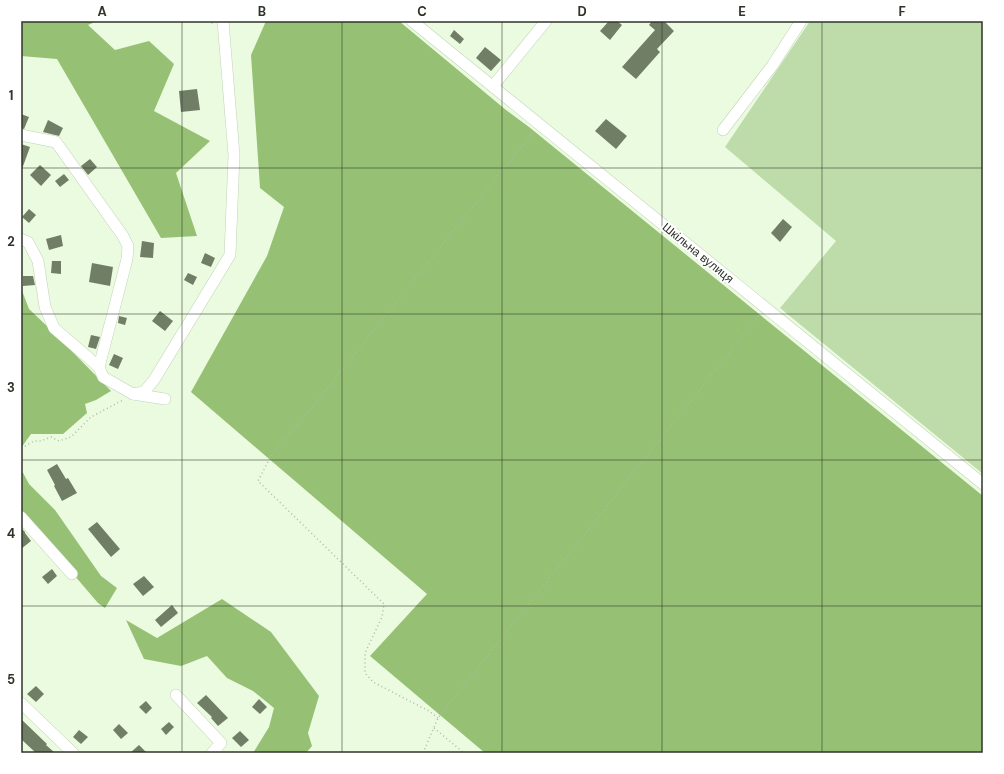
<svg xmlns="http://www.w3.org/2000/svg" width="1004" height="774" font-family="'DM Sans',sans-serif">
	<rect width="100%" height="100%" fill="#ebfbe0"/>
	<path fill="#bedca9" d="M810,21H983V474L780,308L836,241L725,147Z"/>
	<g fill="#96c174">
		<path d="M21,21H97L88,25L115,50L149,41L174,64L154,111L210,141L176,173L197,236L161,238L57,59L21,56Z"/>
		<path d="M266,21H399L506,110L529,127L983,496V753H485L370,656L427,594L191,392L267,256L284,207L260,188L251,55Z"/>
		<path d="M21,288L29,309L50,329L111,391L96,400L85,404L87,413L63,434H31L21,448Z"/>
		<path d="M21,469L29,484L55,510L101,576L117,588L105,608L98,603L21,513Z"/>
		<path d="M222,599L271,632L319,696L308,733L312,746L306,753H253L269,727L274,708L253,691L227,678L207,656L181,666L144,659L126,620L157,638Z"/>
	</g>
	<g fill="#707e66">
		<path d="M609,21H617L622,25L610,40L600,31Z"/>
		<path d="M652,21H664L674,31L657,49L660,52L636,79L622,67L655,30L649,25Z"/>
		<path d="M454,30L464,39L460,44L450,36Z"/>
		<path d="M485,47L501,60L491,71L476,58Z"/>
		<path d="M197,89L200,110L181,112L179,91Z"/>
		<path d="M21,114L29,117L24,129L21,128Z"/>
		<path d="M606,119L627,136L616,149L595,131Z"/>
		<path d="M48,120L63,128L59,136L43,132Z"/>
		<path d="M21,144L30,147L22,169H21Z"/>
		<path d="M90,159L97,167L88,175L81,166Z"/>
		<path d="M40,165L51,175L41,186L30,175Z"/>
		<path d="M64,174L69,180L60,187L55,181Z"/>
		<path d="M29,209L36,215L29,223L22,217Z"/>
		<path d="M783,219L792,227L780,242L771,233Z"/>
		<path d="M61,235L63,246L49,250L46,239Z"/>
		<path d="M142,241L154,243L153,258L140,257Z"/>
		<path d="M205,253L215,258L211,267L201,263Z"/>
		<path d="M52,261H61V274L51,273Z"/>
		<path d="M92,263L113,267L110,286L89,282Z"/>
		<path d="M188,273L197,277L193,285L184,280Z"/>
		<path d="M23,276H33L35,285L23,286Z"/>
		<path d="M160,311L173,321L165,331L152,321Z"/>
		<path d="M119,316L127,318L125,325L118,323Z"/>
		<path d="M91,335L100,337L96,349L88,347Z"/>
		<path d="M114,354L123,358L118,369L109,365Z"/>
		<path d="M57,464L66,479L68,478L77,493L62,501L54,486L55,485L47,470Z"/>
		<path d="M97,522L120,549L111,557L88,529Z"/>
		<path d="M21,528L25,532V533L31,541L21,549Z"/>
		<path d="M52,569L57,576L48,584L42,577Z"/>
		<path d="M144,576L154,587L143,596L133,584Z"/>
		<path d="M172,605L178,613L161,627L155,620Z"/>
		<path d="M36,686L44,694L36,702L27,694Z"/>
		<path d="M206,695L228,718L218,726L211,718L212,717L197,703Z"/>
		<path d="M259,699L267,707L260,714L252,707Z"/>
		<path d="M146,701L152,708L146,714L139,707Z"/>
		<path d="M21,719L47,744L46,745L55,753H36L21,739Z"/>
		<path d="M169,722L174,727L166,735L161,729Z"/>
		<path d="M119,724L128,733L121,739L113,730Z"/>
		<path d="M79,730L88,737L81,744L73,737Z"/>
		<path d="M240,731L249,740L241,747L232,738Z"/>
		<path d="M139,745L147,753H130Z"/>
	</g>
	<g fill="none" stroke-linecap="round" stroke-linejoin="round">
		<defs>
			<g id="minor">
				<path d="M412,21L983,484"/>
				<path d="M493,86L546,21"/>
				<path d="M723,130L772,66L801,21"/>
				<path d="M21,135L56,142L123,236L128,246L127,259L99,367L103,377L133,394L165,399"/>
				<path d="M21,239L28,242L38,261L45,307L54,328L99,367"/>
				<path d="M133,394L144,392L154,380L230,255L234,155L223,21"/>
				<path d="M21,517L72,574"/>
				<path d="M176,695L221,743L212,753"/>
				<path d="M21,703L73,753"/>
			</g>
		</defs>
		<use href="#minor" stroke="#c2d2b8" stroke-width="12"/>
		<g stroke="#adbaa4" stroke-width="1.5" stroke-dasharray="1 3" stroke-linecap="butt">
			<path d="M208,21L214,24"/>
			<path d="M21,445L25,446L34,441H41L51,437L59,441L71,437L91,417L123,400"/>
			<path d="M438,718L429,711L373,682L365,673V653L382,617L384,604L258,481L272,454L321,396L533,132"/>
			<path d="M434,728L464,753"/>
			<path d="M423,753L438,718L759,315"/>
		</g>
		<use href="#minor" stroke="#fff" stroke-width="11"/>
	</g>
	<path fill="none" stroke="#2e342a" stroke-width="1" stroke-opacity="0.55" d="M182,21V753M342,21V753M502,21V753M662,21V753M822,21V753M21,168H983M21,314H983M21,460H983M21,606H983"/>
	<g text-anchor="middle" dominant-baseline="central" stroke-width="4" stroke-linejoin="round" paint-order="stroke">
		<g font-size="12" fill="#2e342a" stroke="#fff">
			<text transform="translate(698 253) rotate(39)">Шкільна вулиця</text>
		</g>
	</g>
	<rect width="1004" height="774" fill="none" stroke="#ffffff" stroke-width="44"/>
	<rect x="22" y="22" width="960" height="730" fill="none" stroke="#2e342a" stroke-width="1.5"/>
	<g font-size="13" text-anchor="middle" font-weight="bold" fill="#2e342a">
		<text x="102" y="16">A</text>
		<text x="262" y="16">B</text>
		<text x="422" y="16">C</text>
		<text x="582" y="16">D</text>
		<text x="742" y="16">E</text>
		<text x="902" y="16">F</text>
		<text x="11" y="100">1</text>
		<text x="11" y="246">2</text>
		<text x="11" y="392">3</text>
		<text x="11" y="538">4</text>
		<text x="11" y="684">5</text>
	</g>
</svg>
